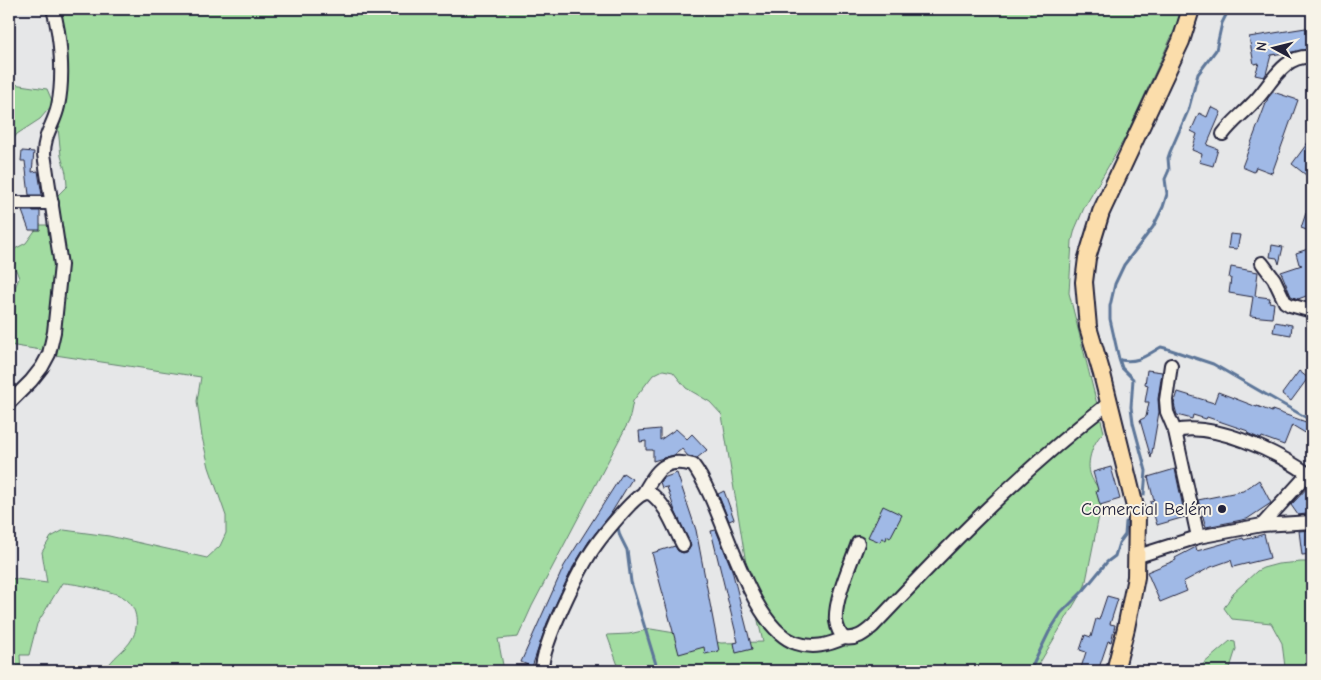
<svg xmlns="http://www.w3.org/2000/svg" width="1321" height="680" font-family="'Comic Neue',sans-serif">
	<rect width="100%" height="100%" fill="#e6e7e8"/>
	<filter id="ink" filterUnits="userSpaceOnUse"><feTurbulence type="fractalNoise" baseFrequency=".02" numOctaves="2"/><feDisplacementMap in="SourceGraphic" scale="10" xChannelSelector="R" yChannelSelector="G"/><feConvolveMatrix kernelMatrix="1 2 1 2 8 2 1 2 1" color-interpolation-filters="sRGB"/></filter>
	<g filter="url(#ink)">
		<g fill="#a2dca1" stroke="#627f6e">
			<path d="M60,9H1184L1126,136L1084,208L1075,229L1072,241L1069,293L1104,432C1094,440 1085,462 1091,476C1093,482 1100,489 1103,496L1085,586L1035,671H620L607,635L629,634L651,629L675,633L721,643L763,642L749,582L722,415L710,402L686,388L673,372L663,370L653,375L633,401L629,421L532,606L518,637L498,639L503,665L498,671H105C112,657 126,650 132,639C140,625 137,605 123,597C113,591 74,583 62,583L37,624L29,655H20L21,671H9V578L47,583L42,552L51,537L64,530L109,536L207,558L220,546L226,533V516L209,467L202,437L197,401L201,377L55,355L41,350L9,345V295L14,290L19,278L16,270L9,265V252L26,243L39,225H48L54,217L57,196L67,186L66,173L61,156L58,128L60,127L53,104L40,119L17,134L9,145V78L13,84L47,89L53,103L61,23Z"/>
			<path d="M1301,562H1312V671H1276L1285,667L1282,643L1271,623L1232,619L1224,608L1233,593L1257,571L1263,568L1278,564Z"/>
			<path d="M1230,641L1235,642L1236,649L1229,671H1195Z"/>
		</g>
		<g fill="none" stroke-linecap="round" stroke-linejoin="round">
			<g stroke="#5d7699" stroke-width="3">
				<path d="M9,170L10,193L12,199"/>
				<path d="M9,230L13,220V209"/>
				<path d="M1120,360C1139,363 1145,356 1161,347L1165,348L1213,364L1312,421"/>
				<path d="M1144,495L1146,471L1133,423L1131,407L1133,379L1122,368L1119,359L1110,319V306L1115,284L1124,265L1153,227L1163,207L1167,194L1165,179L1169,170L1168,158L1170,152L1188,111L1198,74L1216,50L1222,23L1229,9"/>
				<path d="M620,523L618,528L620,536L627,550L631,582L658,671"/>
				<path d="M1030,671L1049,632L1061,613L1084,590L1107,562L1115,556L1119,543L1125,535L1126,522"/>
			</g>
		</g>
		<g fill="#a0b9e6" stroke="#22223b">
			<path d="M1312,27V49L1271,55L1266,74L1264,77L1255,75L1259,63L1254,64L1249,37Z"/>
			<path d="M1273,92L1298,100L1272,173L1256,167L1254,172L1242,167L1268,98Z"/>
			<path d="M1211,107L1221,112L1207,145L1218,149L1213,166L1199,162L1202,154L1192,150L1197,134L1191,131L1199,113L1207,117Z"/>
			<path d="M1312,137V166L1306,175L1292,164Z"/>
			<path d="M22,151L34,152L32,172L38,171L42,195H29L25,161H21Z"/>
			<path d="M1311,198H1312V232L1301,228Z"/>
			<path d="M22,211H40V230H29Z"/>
			<path d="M1230,234L1240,235L1237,249L1228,248Z"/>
			<path d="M1272,245L1283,247L1279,264L1277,258L1270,257Z"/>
			<path d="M1308,249L1312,261V294L1298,299L1291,296L1281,272L1302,265L1299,264L1296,253Z"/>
			<path d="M1231,267L1258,272L1255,296L1270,298L1269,302L1274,303L1272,318L1250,316L1253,297L1229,293L1231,278H1229Z"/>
			<path d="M1275,322L1292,325L1291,335L1273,332Z"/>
			<path d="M1147,370L1162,372L1158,399L1159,412L1151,458L1140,420L1146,417L1149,402H1145L1148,385L1145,384Z"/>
			<path d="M1299,371L1308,378L1291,401L1282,394Z"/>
			<path d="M1178,392L1214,403L1218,392L1257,407V406L1272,412V410L1306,422L1312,426V437L1292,425L1284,445L1262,437L1261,439L1247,433L1248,431L1207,417L1206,419L1193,415L1192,419L1177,415L1174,404Z"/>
			<path d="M660,429V440L676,429L687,439L692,434L707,450L697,458L688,456L682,449L674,455L653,461V450H646V441L640,442L639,431Z"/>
			<path d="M1111,467L1120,499L1100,505L1096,491L1098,490L1093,472Z"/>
			<path d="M1175,469L1185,517L1157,525L1150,502L1154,501L1148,477Z"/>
			<path d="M623,473L632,479L610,515L589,541L573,567L547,623L532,667L521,662L564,566Z"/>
			<path d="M677,473L696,530L719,651L705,654L704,647L679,654L652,553L675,546L678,551L683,553L687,552L691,546L675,511L667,487L662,488L660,482L663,478Z"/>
			<path d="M1259,480L1271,503L1247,519L1206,527L1198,500L1243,491Z"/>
			<path d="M1312,483V510L1306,514L1298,515L1291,505Z"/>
			<path d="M724,491L734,519L729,521L718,494Z"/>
			<path d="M883,506L902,515L890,538L887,536L886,540L882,538L880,542L868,537Z"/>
			<path d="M716,530L732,570L752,649L736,653L734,643L738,642L711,531Z"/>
			<path d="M1312,530V554L1302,555L1299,531Z"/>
			<path d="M1264,534L1270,558L1233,567L1231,560L1211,567L1183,582L1187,591L1160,602L1147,572L1176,560L1175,558L1196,547L1197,551L1243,538L1244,540Z"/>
			<path d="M1107,596L1118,599L1110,624L1115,625L1111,642L1108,641L1098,671H1080L1086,652L1080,650L1085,635L1091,637L1096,619L1099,620Z"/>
		</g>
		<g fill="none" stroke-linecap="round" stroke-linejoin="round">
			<defs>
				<g id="minor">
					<path d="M1223,134C1232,122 1243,114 1253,103C1271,86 1282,54 1312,57"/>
					<path d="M9,203H52"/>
					<path d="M1262,263L1274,279L1285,302L1290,305L1312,311"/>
					<path d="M1171,365L1166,400L1167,412L1175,431L1198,537"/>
					<path d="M9,403L31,381L42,367L49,354L54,332L61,265L44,154C44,133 54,125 58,106C64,78 61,36 53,9"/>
					<path d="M1175,431C1214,422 1277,452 1308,474"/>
					<path d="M643,494C657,470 664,457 693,465C724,505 747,627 796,643C813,649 828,645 844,638"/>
					<path d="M1262,525L1308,474L1312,473"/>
					<path d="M858,543C851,563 834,600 836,621C837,628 839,633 844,638C856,640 864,634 873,626C947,547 1023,469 1109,403"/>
					<path d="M1138,556L1198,537L1262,525L1312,522"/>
					<path d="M542,671C541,646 580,567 596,545C603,535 633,498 643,494C645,493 648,493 650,493C667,505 674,528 683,545"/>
				</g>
				<path id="major" d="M1115,671L1126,628L1136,577L1137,515L1102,374L1088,327L1084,282L1087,258L1101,212L1181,41L1191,9"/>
			</defs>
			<use href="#minor" stroke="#22223b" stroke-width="16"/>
			<use href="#major" stroke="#22223b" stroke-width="20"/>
			<use href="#minor" stroke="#f7f3e8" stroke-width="12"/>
			<use href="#major" stroke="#fbddab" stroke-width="16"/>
		</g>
	</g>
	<circle fill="#22223b" stroke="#f7f3e8" stroke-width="2" cx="1222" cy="509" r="5"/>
	<g text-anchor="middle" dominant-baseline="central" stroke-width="4" stroke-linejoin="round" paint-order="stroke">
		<g font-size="18" fill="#22223b" stroke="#f7f3e8" text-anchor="end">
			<text x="1212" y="509">Comercial Belém</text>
		</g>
	</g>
	<rect width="1321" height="680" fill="none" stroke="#f7f3e8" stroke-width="30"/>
	<rect x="15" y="15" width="1291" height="650" fill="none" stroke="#22223b" stroke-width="2" filter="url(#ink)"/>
	<g transform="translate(1274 48) rotate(277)" stroke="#f7f3e8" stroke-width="4" paint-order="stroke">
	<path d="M0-4L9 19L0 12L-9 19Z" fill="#22223b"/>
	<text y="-8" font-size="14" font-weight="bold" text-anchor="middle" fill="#22223b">N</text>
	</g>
</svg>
